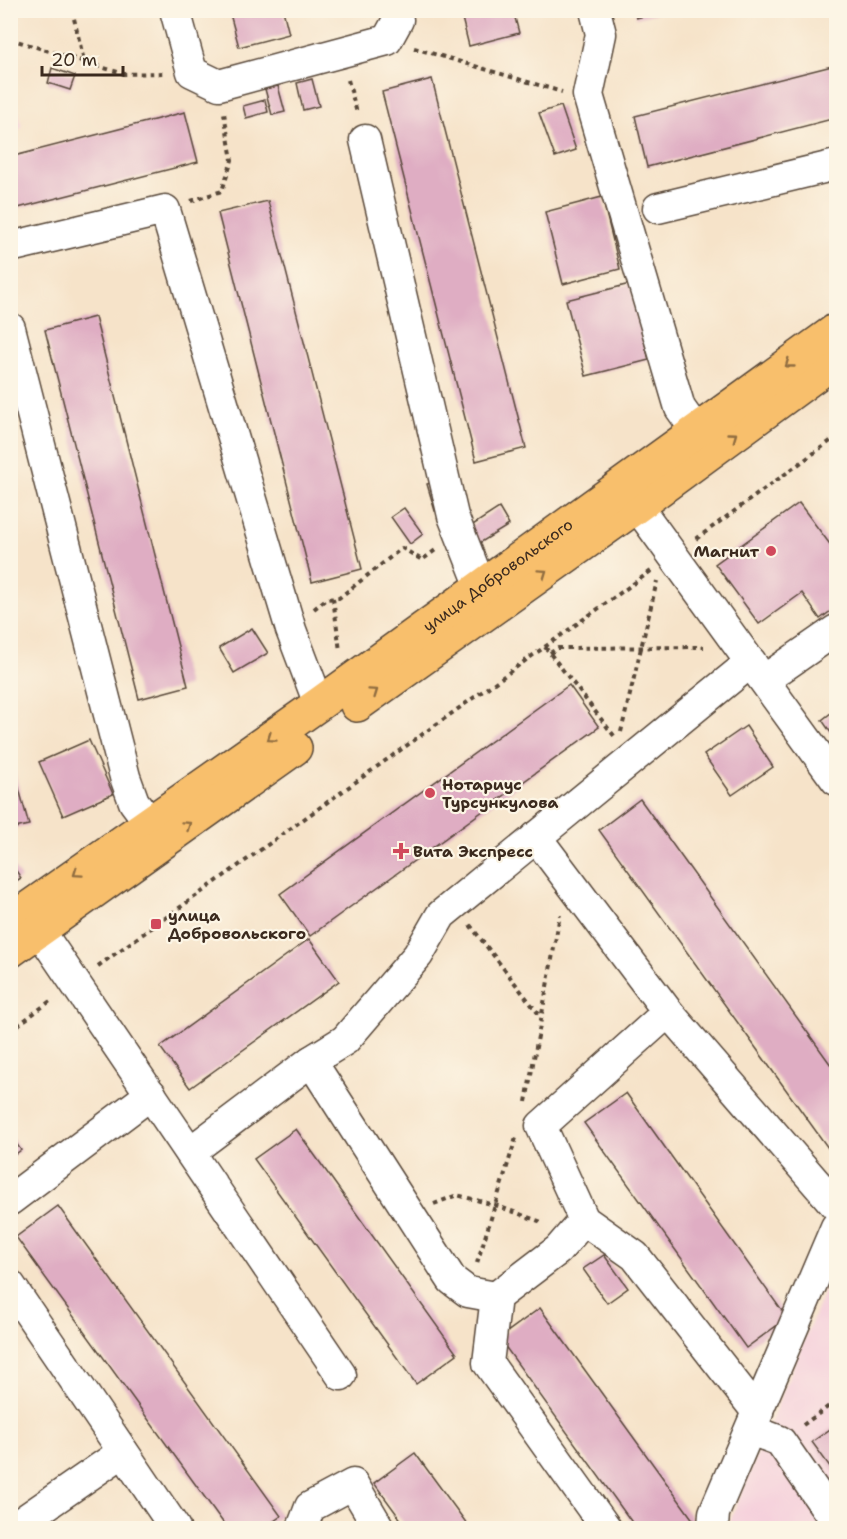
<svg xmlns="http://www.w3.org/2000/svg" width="847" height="1539" font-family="'Shantell Sans',sans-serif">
	<rect width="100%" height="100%" fill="#fcf5e5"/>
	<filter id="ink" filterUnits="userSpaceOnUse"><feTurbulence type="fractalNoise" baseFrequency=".0167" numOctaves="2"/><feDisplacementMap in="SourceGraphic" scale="12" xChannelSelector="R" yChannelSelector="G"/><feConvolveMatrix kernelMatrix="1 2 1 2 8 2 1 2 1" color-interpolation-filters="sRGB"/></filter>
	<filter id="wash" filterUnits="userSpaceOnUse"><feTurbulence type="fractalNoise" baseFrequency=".008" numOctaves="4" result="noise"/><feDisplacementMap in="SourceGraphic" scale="24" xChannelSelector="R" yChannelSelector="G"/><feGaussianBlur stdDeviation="1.35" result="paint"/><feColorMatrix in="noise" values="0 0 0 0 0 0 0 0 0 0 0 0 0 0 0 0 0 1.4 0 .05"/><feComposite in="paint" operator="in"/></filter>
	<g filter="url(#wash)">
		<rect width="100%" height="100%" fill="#f6e3c9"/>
		<g fill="#f5cfdb">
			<path d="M11,81L22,128L11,131H10Z"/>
			<path d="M836,1262V1528H732L729,1524Z"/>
		</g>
		<g id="blocks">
			<g fill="#dfadc3">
				<path d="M229,10H283L289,34L239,47Z"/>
				<path d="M460,10H513L519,33L469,46Z"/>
				<path d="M634,10H664V11L636,18Z"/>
				<path d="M836,65V118L647,167L635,116Z"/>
				<path d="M52,68L75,76L70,90L48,83Z"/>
				<path d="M312,79L319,106L303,110L297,83Z"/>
				<path d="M432,79L526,448L476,461L382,92Z"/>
				<path d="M278,86L285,112L272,115L265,89Z"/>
				<path d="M265,100L268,112L246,118L243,106Z"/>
				<path d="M561,106L576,150L555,157L539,113Z"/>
				<path d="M185,112L198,162L10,210V157Z"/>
				<path d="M602,197L620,269L563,284L545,212Z"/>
				<path d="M268,201L362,569L312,582L218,213Z"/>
				<path d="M630,284L649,360L586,376L566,300Z"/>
				<path d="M95,317L188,686L139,699L45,330Z"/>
				<path d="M438,481L446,508L435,511L427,484Z"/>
				<path d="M799,503L832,547L836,544V607L820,619L802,593L759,624L715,564Z"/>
				<path d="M404,508L423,534L410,544L391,517Z"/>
				<path d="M499,508L509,525L478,544L468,528Z"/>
				<path d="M252,628L268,653L234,673L219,648Z"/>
				<path d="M569,685L599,727L310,936L280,894Z"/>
				<path d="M836,709V740L822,720Z"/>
				<path d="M746,726L773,767L732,795L704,755Z"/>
				<path d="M89,740L113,794L63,816L39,762Z"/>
				<path d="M10,756L29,825L10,829Z"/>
				<path d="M640,799L836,1072V1142L828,1148L599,830Z"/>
				<path d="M10,862L21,878L10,885Z"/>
				<path d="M309,939L339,981L190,1088L160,1047Z"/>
				<path d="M626,1093L787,1318L746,1348L584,1123Z"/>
				<path d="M296,1129L457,1354L416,1384L254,1159Z"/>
				<path d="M10,1135L21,1150L10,1158Z"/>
				<path d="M58,1206L281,1516L264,1528H227L16,1237Z"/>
				<path d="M604,1255L628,1288L607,1303L583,1269Z"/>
				<path d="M540,1308L699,1528H636L499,1338Z"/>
				<path d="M836,1425V1475L812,1442Z"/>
				<path d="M415,1453L470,1528H407L374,1483Z"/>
			</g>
		</g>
	</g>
	<g filter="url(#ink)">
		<use href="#blocks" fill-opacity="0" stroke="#574638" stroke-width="1.5"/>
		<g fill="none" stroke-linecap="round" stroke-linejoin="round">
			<defs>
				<g id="minor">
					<path d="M175,10L192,72L219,85L387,40L398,20L396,10"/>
					<path d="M595,10L601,34L588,95L680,408L697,432"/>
					<path d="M365,140L453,516L481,587"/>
					<path d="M658,208L836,165"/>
					<path d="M10,247L165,210L291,630L319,704"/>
					<path d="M10,328L125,777L134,802L149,822"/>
					<path d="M637,506L836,780"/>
					<path d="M764,680L836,630"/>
					<path d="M536,837L668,1012L836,1206"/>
					<path d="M39,930L341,1375"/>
					<path d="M668,1012L541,1126L584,1220L635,1256L758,1413"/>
					<path d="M311,1061L452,1280L468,1292L496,1297"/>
					<path d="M190,1152L311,1061L345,1040L418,955L441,915L751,662"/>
					<path d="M10,1200L151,1094"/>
					<path d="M584,1220L558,1250L496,1297L488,1363L606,1528"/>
					<path d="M10,1285L175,1528"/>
					<path d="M751,1430L780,1441L836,1522"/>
					<path d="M13,1528L123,1452"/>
					<path d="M302,1528L310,1507L353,1484L379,1528"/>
					<path d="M713,1528L714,1513L836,1227"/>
				</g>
				<g id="major">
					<path d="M357,705L637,506L836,360"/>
					<path id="s1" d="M10,921L319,704L836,330"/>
					<path d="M10,951L295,748"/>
				</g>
			</defs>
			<use href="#minor" stroke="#574638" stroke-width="33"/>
			<use href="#major" stroke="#574638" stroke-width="36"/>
			<g stroke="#574638" stroke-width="4" stroke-dasharray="4.5 4.5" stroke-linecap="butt">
				<path d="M72,10L84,61"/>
				<path d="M10,39L124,74L163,73"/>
				<path d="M414,48L562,92"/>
				<path d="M348,80L357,113"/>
				<path d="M191,201L222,191L232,160L224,113"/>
				<path d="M696,539L836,437"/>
				<path d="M333,598L340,651"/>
				<path d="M314,609L326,599L339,598L402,548L422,560L437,549"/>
				<path d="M545,647L615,737"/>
				<path d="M550,653L558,648L704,647"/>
				<path d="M621,732L657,581"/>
				<path d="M470,925L541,1017"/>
				<path d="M98,966L651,571"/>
				<path d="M10,1031L53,999"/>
				<path d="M526,1102L560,915"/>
				<path d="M434,1204L457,1195L495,1205L544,1223"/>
				<path d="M477,1263L516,1138"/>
				<path d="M803,1425L836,1401"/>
			</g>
			<use href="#minor" stroke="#fff" stroke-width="30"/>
			<use href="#major" stroke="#f8bf6c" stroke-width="33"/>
		</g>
		<defs><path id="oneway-chevron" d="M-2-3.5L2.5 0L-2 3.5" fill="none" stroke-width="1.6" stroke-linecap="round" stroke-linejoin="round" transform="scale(1.5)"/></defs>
		<g stroke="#906d41">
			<use href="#oneway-chevron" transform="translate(789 364) rotate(144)"/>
			<use href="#oneway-chevron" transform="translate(733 436) rotate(-36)"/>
			<use href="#oneway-chevron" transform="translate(543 573) rotate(-35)"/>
			<use href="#oneway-chevron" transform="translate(374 692) rotate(-35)"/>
			<use href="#oneway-chevron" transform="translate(271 738) rotate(145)"/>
			<use href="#oneway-chevron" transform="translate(187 825) rotate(-35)"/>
			<use href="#oneway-chevron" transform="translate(77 873) rotate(145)"/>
		</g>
	</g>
	<g fill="#d1495b" stroke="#fcf5e5" stroke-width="2">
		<circle cx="771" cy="551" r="6"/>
		<circle cx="430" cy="793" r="6"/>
		<path d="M398 842h6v6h6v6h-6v6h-6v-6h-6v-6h6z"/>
		<rect x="150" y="918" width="12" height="12" rx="3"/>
	</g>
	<g text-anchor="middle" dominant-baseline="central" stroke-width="4.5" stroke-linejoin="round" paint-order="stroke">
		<g font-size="16" font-weight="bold" fill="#3b2a1e" stroke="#fcf5e5" text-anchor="start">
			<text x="759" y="551" text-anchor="end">Магнит</text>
			<text x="442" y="784">Нотариус<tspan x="442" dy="18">Турсункулова</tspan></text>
			<text x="413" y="851">Вита Экспресс</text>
			<text x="168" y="915">улица<tspan x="168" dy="18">Добровольского</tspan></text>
		</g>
		<g font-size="16" fill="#3b2a1e" stroke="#fcf5e5">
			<text stroke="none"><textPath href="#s1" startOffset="598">улица Добровольского</textPath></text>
		</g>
	</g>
	<rect width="847" height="1539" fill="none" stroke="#fcf5e5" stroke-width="36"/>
	<path d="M42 66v9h81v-9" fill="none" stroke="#3b2a1e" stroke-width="3"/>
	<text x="51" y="66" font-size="18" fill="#3b2a1e" stroke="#fcf5e5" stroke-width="4.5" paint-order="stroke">20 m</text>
</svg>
